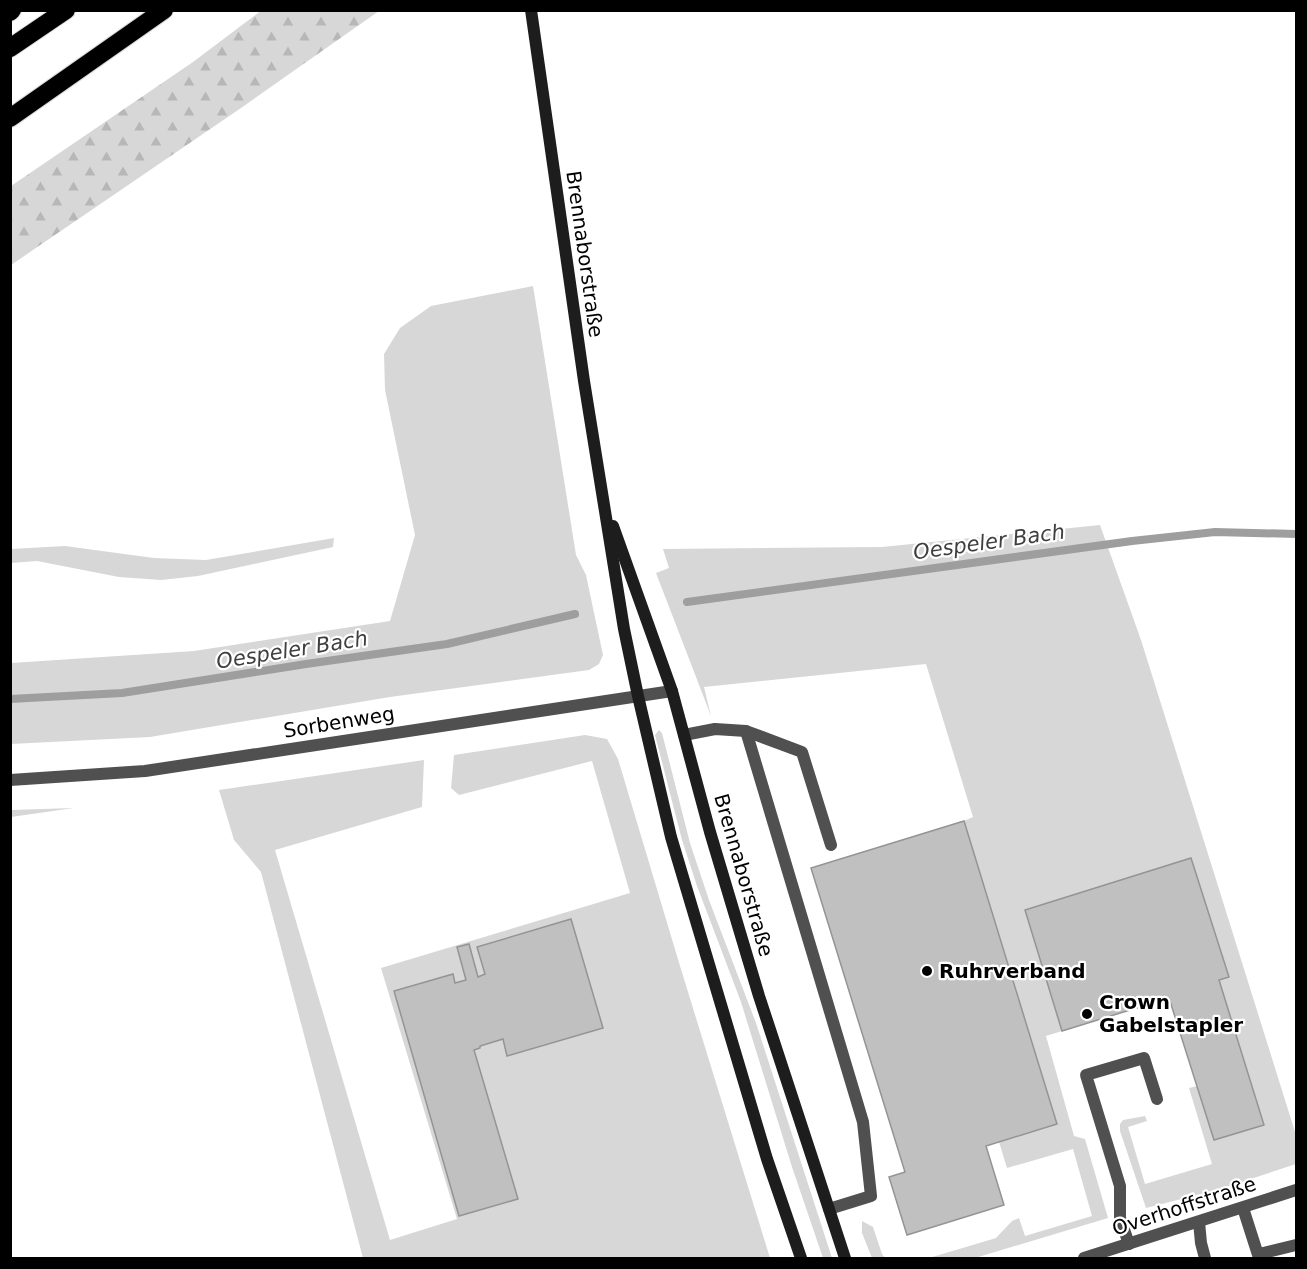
<svg xmlns="http://www.w3.org/2000/svg" width="1307" height="1269" font-family="'DejaVu Sans',sans-serif">
	<defs>
		<pattern id="forest-firs" width="22" height="20" patternUnits="userSpaceOnUse" patternTransform="scale(1.5)"><rect width="22" height="20" fill="#d7d7d7"/><path d="M5 1l3.5 6h-7zM16 11l3.5 6h-7z" fill="#b7b7b7"/></pattern>
	</defs>
	<rect width="100%" height="100%" fill="#fff"/>
	<g fill="#d7d7d7">
		<path d="M533,286L576,555L586,575L603,655L599,664L589,670L390,697L150,737L11,744V663L194,651L390,621L415,535L385,390L384,354L400,328L431,306Z"/>
		<path d="M1100,525L1141,640L1296,1135V1164L1217,1190L1146,1208L1120,1131V1124L1123,1120L1145,1116L1147,1121L1128,1127L1145,1184L1212,1164L1189,1088L1197,1086L1214,1140L1264,1124L1219,980L1228,977L1191,858L1025,910L1062,1031L1046,1036L1074,1136L1085,1139L1108,1218L975,1258H929L996,1238L1012,1221L1019,1218L1025,1236L1092,1216L1073,1149L1007,1168L999,1142L1057,1123L964,821L973,817L926,664L704,687L711,716L656,573L669,568L663,549L882,547Z"/>
		<path d="M334,538L333,547L198,576L161,580L119,577L37,561L11,563V549L65,546L154,558L206,560Z"/>
		<path d="M659,730L662,733L690,843L709,900L756,1023L832,1258H823L792,1167L741,1002L697,886L682,840L655,735Z"/>
		<path d="M585,735L607,739L618,759L680,966L770,1258H363L261,872L234,840L219,790L424,760L422,807L275,850L390,1240L457,1219L381,968L630,893L592,761L459,795L451,788L454,755Z"/>
		<path d="M74,808L11,817V810Z"/>
		<path d="M862,1221L873,1227L882,1254L885,1258H872L862,1233Z"/>
	</g>
	<path fill="url(#forest-firs)" d="M262,10L379,11L241,108L11,265V186L193,62Z"/>
	<g fill="none" stroke-linecap="round" stroke-linejoin="round">
		<g stroke="#9e9e9e" stroke-width="8">
			<path d="M687,602L1132,541L1215,532L1296,534"/>
			<path d="M10,699L122,693L306,664L447,644L575,614"/>
		</g>
	</g>
	<g fill="#c0c0c0" stroke="#949494" stroke-width="1.5">
		<path d="M964,821L1057,1124L986,1146L1004,1205L907,1235L889,1177L905,1172L811,868Z"/>
		<path d="M1191,858L1229,977L1219,980L1264,1125L1214,1140L1169,998L1062,1031L1025,910Z"/>
		<path d="M571,919L603,1028L507,1056L503,1039L480,1046V1048L474,1050L518,1199L459,1216L394,991L453,974L455,983L466,980L457,947L469,944L478,977L485,974L477,947Z"/>
	</g>
	<g fill="none" stroke-linecap="round" stroke-linejoin="round">
		<defs>
			<g id="motorway">
				<path d="M10,12L12,10"/>
				<path d="M10,48L66,10"/>
				<path d="M10,118L164,10"/>
			</g>
		</defs>
		<use href="#motorway" stroke="#dbdbdb" stroke-width="20"/>
		<g stroke="#505050" stroke-width="12">
			<path d="M746,731L863,1122L871,1196L829,1209"/>
			<path d="M684,735L715,729L746,731L802,752L831,845"/>
			<path d="M1243,1208L1259,1258"/>
			<path d="M1199,1222L1201,1243L1205,1258"/>
			<path d="M1129,1244L1120,1218V1186L1086,1075L1144,1058L1157,1099"/>
			<path d="M1259,1254L1296,1245"/>
		</g>
		<g stroke="#505050" stroke-width="12">
			<path d="M10,780L145,771L672,691"/>
			<path d="M1084,1258L1296,1190"/>
		</g>
		<g stroke="#1d1d1d" stroke-width="12">
			<path d="M531,10L584,381L624,629L638,696L671,837L767,1159L801,1258"/>
			<path d="M613,526L672,691L710,832L759,996L845,1258"/>
		</g>
		<use href="#motorway" stroke="#000" stroke-width="18"/>
	</g>
	<g fill="#000" stroke="#fff" stroke-width="2">
		<circle cx="927" cy="971" r="6"/>
		<circle cx="1087" cy="1014" r="6"/>
	</g>
	<g text-anchor="middle" dominant-baseline="central" stroke-width="4.5" stroke-linejoin="round" paint-order="stroke">
		<g font-size="20" fill="#000" stroke="#fff">
			<text transform="translate(585 254) rotate(82)">Brennaborstraße</text>
			<text transform="translate(339 722) rotate(-9)">Sorbenweg</text>
			<text transform="translate(744 875) rotate(74)">Brennaborstraße</text>
			<text transform="translate(1184 1206) rotate(-18)">Overhoffstraße</text>
		</g>
		<g font-size="20" font-weight="bold" fill="#000" stroke="#fff" text-anchor="start">
			<text x="939" y="971">Ruhrverband</text>
			<text x="1099" y="1002">Crown<tspan x="1099" dy="23">Gabelstapler</tspan></text>
		</g>
		<g font-size="21" font-style="italic" fill="#3f3f3f" stroke="#fff">
			<text transform="translate(989 542) rotate(-8)">Oespeler Bach</text>
			<text transform="translate(292 650) rotate(-9)">Oespeler Bach</text>
		</g>
	</g>
	<rect width="1307" height="1269" fill="none" stroke="#000000" stroke-width="24"/>
</svg>
